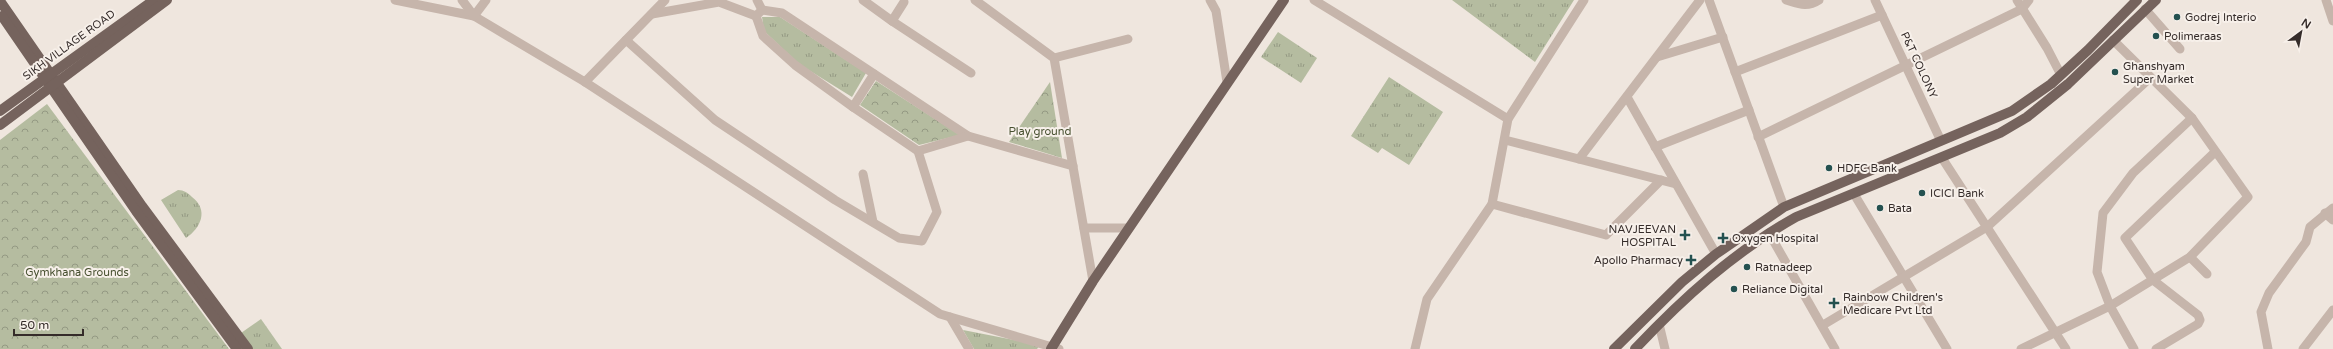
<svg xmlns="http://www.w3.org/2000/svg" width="2333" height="349" font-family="'Varela Round',sans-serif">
	<defs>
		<pattern id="grass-tufts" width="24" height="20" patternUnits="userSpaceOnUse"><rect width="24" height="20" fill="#b5bca0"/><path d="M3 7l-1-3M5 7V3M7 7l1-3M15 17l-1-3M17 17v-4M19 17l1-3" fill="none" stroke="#949983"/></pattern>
		<pattern id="park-crowns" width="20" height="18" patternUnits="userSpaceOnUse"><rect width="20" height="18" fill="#b5bca0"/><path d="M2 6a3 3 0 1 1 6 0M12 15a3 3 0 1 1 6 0" fill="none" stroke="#949983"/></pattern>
	</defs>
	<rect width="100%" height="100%" fill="#efe6de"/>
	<g fill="url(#grass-tufts)">
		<path d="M1452,0H1574L1535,62Z"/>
		<path d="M762,17H780L866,73L852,97L799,64L764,31Z"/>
		<path d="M1278,32L1317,58L1301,83L1261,57Z"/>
		<path d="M1389,77L1443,112L1409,165L1382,148L1378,153L1351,136Z"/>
		<path d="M178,190C184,190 188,193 192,197C209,210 201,228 186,238L161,200Z"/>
		<path d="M261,319L282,349H252L241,333Z"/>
		<path d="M963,330L1040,345L1037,349H974Z"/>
	</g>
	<g fill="url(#park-crowns)">
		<path d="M876,81L960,135L919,145L860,105Z"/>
		<path d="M1050,82L1062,158L1009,142Z"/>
		<path d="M47,104L229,349H0V140Z"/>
	</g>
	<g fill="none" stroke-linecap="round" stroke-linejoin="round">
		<g stroke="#c6b5ab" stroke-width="9">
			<path d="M395,0L474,16L585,82L940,314L1059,349"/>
			<path d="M462,0L474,16L486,0"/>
			<path d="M863,0L892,21"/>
			<path d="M975,0L1054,58L1093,281"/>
			<path d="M1210,0L1216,11L1227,82"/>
			<path d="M1314,0L1508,119"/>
			<path d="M1709,0L1784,207"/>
			<path d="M1786,0C1799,4 1807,8 1819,0"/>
			<path d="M1875,0L1941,141"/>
			<path d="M2017,0L2047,48L2061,75"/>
			<path d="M2326,0L2333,21"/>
			<path d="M904,2L892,21L971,73"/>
			<path d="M2145,9L2180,49"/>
			<path d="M762,10L782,13L968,136L1073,166"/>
			<path d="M652,14L719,2L756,16L762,10L757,0"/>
			<path d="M756,16L763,36L795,65L853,107"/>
			<path d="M626,40L715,120L835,200L899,238L922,241L937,212L918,151"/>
			<path d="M1657,57L1723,37"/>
			<path d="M1054,58L1128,39"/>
			<path d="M1735,72L1882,15"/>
			<path d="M874,74L853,107L918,151L968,136"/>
			<path d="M585,82L665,0"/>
			<path d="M1627,97L1716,254"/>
			<path d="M1758,137L2022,9L2029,0"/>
			<path d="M1505,140L1676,184"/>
			<path d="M1655,147L1749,110"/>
			<path d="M1942,158L2066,349"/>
			<path d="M1579,159L1700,0"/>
			<path d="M863,174L873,222"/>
			<path d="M1854,194L1947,349"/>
			<path d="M1492,204L1606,235L1661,180"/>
			<path d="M2325,213L2333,220"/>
			<path d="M1084,228H1129"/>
			<path d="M1769,233L1835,349"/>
			<path d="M2190,257L2207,274"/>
			<path d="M950,317L969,349"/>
			<path d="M1659,324L1665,349"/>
			<path d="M1823,325L1987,227L2150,78"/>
			<path d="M1415,349L1427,299L1492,204L1508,119L1584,0"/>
			<path d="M2021,349L2110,306L2190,257L2248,197L2192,118L2113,40"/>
			<path d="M2134,349L2110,306L2097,272L2103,213L2133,173L2192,118"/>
			<path d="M2156,349L2198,324L2200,320L2198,315L2153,280L2125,238L2215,152"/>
			<path d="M2268,349L2261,312L2269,293L2306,242L2310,227L2333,208"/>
			<path d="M2303,349L2333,310"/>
		</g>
		<g stroke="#75635d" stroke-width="10">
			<path d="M0,1L142,206L248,349"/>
			<path d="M2,16L136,211L237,349"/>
			<path d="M0,111L154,0"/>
			<path d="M0,125L167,0"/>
			<path d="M1051,349L1093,281L1284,0"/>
			<path d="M1614,349L1682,282L1716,254L1784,207L2012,111L2051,84L2088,50L2137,0"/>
			<path d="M1635,349C1683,298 1734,252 1796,217L2000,133L2027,117L2068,84L2156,0"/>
		</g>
	</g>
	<g fill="#245150" stroke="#f7f0ea" stroke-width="1.5">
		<circle cx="2177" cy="17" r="4"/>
		<circle cx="2156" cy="36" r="4"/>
		<circle cx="2115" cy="72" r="4"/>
		<circle cx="1829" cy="168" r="4"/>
		<circle cx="1922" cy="193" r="4"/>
		<circle cx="1880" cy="208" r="4"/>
		<path d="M1683 229h4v4h4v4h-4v4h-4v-4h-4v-4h4z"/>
		<path d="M1721 232h4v4h4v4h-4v4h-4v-4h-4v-4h4z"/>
		<path d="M1689 254h4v4h4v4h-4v4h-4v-4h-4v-4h4z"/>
		<circle cx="1747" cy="267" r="4"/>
		<circle cx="1734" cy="289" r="4"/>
		<path d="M1832 297h4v4h4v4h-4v4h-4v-4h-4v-4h4z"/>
	</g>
	<g text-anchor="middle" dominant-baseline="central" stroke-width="4" stroke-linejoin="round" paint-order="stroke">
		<g font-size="11" fill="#352c2a" stroke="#f7f0ea" text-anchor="start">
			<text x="2185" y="17">Godrej Interio</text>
			<text x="2164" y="36">Polimeraas</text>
			<text x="2123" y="66">Ghanshyam<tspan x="2123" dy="13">Super Market</tspan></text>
			<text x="1837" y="168">HDFC Bank</text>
			<text x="1930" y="193">ICICI Bank</text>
			<text x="1888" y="208">Bata</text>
			<text x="1676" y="229" text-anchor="end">NAVJEEVAN<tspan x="1676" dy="13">HOSPITAL</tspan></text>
			<text x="1732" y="238">Oxygen Hospital</text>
			<text x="1683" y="260" text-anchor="end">Apollo Pharmacy</text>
			<text x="1755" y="267">Ratnadeep</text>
			<text x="1742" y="289">Reliance Digital</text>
			<text x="1843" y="297">Rainbow Children's<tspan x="1843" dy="13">Medicare Pvt Ltd</tspan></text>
		</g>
		<g font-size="11" fill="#352c2a" stroke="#f7f0ea">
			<text transform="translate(69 45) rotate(-36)">SIKH VILLAGE ROAD</text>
			<text transform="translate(1919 65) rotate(65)">P&amp;T COLONY</text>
		</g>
		<g font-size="11" fill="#475030" stroke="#f7f0ea">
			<text x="1040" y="131">Play ground</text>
			<text x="77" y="272">Gymkhana Grounds</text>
		</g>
	</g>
	<g transform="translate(2301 32) rotate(32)" stroke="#f7f0ea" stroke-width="3" paint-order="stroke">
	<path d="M0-3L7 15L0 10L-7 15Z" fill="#352c2a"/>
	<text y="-6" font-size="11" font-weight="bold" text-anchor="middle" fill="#352c2a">N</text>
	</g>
	<path d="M14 329v6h69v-6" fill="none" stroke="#352c2a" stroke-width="2"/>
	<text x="20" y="329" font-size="12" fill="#352c2a" stroke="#f7f0ea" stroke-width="3" paint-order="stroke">50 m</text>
</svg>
